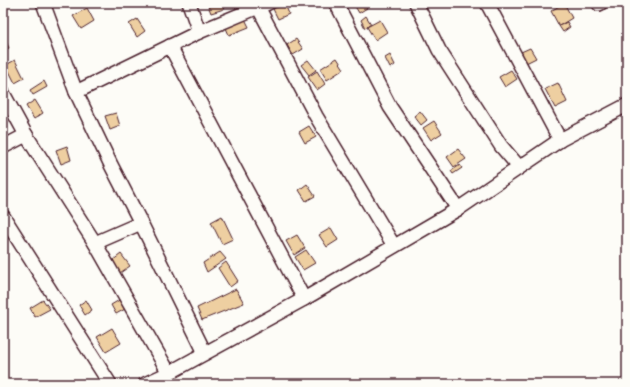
<svg xmlns="http://www.w3.org/2000/svg" width="630" height="387" font-family="'Playpen Sans',sans-serif">
	<rect width="100%" height="100%" fill="#fdfcf7"/>
	<filter id="ink" filterUnits="userSpaceOnUse"><feTurbulence type="fractalNoise" baseFrequency=".025" numOctaves="2"/><feDisplacementMap in="SourceGraphic" scale="8" xChannelSelector="R" yChannelSelector="G"/><feConvolveMatrix kernelMatrix="1 2 1 2 8 2 1 2 1" color-interpolation-filters="sRGB"/></filter>
	<g filter="url(#ink)">
		<g fill="#eecfa1" stroke="#4a1f2b">
			<path d="M207,3H222L224,9L211,13Z"/>
			<path d="M353,3H364L367,8L359,13Z"/>
			<path d="M564,3L572,18L559,26L551,11Z"/>
			<path d="M285,4L289,14L278,19L273,9Z"/>
			<path d="M87,8L94,21L81,29L73,16Z"/>
			<path d="M366,16L371,24L365,28L361,20Z"/>
			<path d="M137,19L145,31L137,37L129,24Z"/>
			<path d="M245,19L249,27L229,35L226,28Z"/>
			<path d="M380,20L387,32L375,40L367,27Z"/>
			<path d="M567,22L570,27L563,32L559,26Z"/>
			<path d="M3,35L9,48L3,51Z"/>
			<path d="M296,39L303,49L293,55L287,45Z"/>
			<path d="M530,48L536,58L526,63L521,52Z"/>
			<path d="M390,55L395,65L390,68L385,58Z"/>
			<path d="M337,58L344,69L327,80L320,69Z"/>
			<path d="M15,60L24,78L15,83L6,65Z"/>
			<path d="M308,60L316,70L309,75L301,65Z"/>
			<path d="M511,70L517,79L505,87L499,77Z"/>
			<path d="M317,71L325,84L317,90L308,77Z"/>
			<path d="M44,81L47,87L33,95L30,90Z"/>
			<path d="M558,83L567,102L555,108L545,89Z"/>
			<path d="M35,100L43,113L34,119L26,106Z"/>
			<path d="M420,111L427,120L421,125L414,116Z"/>
			<path d="M116,113L120,126L110,130L105,116Z"/>
			<path d="M434,121L442,133L431,140L423,128Z"/>
			<path d="M309,126L316,137L305,143L299,132Z"/>
			<path d="M67,146L71,160L61,164L56,150Z"/>
			<path d="M458,149L466,159L454,167L447,157Z"/>
			<path d="M460,165L462,168L453,174L451,171Z"/>
			<path d="M307,184L315,196L306,201L299,190Z"/>
			<path d="M222,216L233,239L222,244L211,222Z"/>
			<path d="M331,228L338,240L327,247L319,235Z"/>
			<path d="M297,235L305,248L294,255L286,241Z"/>
			<path d="M306,250L315,263L303,270L295,257Z"/>
			<path d="M220,252L226,259L207,272L203,263Z"/>
			<path d="M121,254L130,266L120,273L112,261Z"/>
			<path d="M226,262L238,281L230,287L218,268Z"/>
			<path d="M236,289L244,303L202,320L197,308Z"/>
			<path d="M121,299L127,308L116,314L111,305Z"/>
			<path d="M43,300L50,309L35,317L30,308Z"/>
			<path d="M86,300L92,310L85,315L79,305Z"/>
			<path d="M112,328L121,343L106,352L97,337Z"/>
		</g>
		<g fill="none" stroke-linecap="round" stroke-linejoin="round">
			<defs>
				<g id="minor">
					<path d="M43,3L76,92L111,165L141,223L205,353"/>
					<path d="M189,3L199,32"/>
					<path d="M256,3L316,116L394,246"/>
					<path d="M336,3L390,107L458,209"/>
					<path d="M416,3L439,50L501,146L519,167"/>
					<path d="M487,3L560,140"/>
					<path d="M599,4L601,3"/>
					<path d="M170,46L304,299"/>
					<path d="M76,92L199,32L268,3"/>
					<path d="M3,93L26,135L95,243L169,373"/>
					<path d="M3,147L26,135"/>
					<path d="M3,216L110,384"/>
					<path d="M95,243L141,223"/>
					<path d="M145,384L169,373L304,299L458,209L560,140L627,105"/>
				</g>
			</defs>
			<use href="#minor" stroke="#4a1f2b" stroke-width="16"/>
			<use href="#minor" stroke="#fdfcf7" stroke-width="13"/>
		</g>
	</g>
	<rect width="630" height="387" fill="none" stroke="#fdfcf7" stroke-width="16"/>
	<rect x="8" y="8" width="614" height="371" fill="none" stroke="#4a1f2b" stroke-width="1.5" filter="url(#ink)"/>
</svg>
